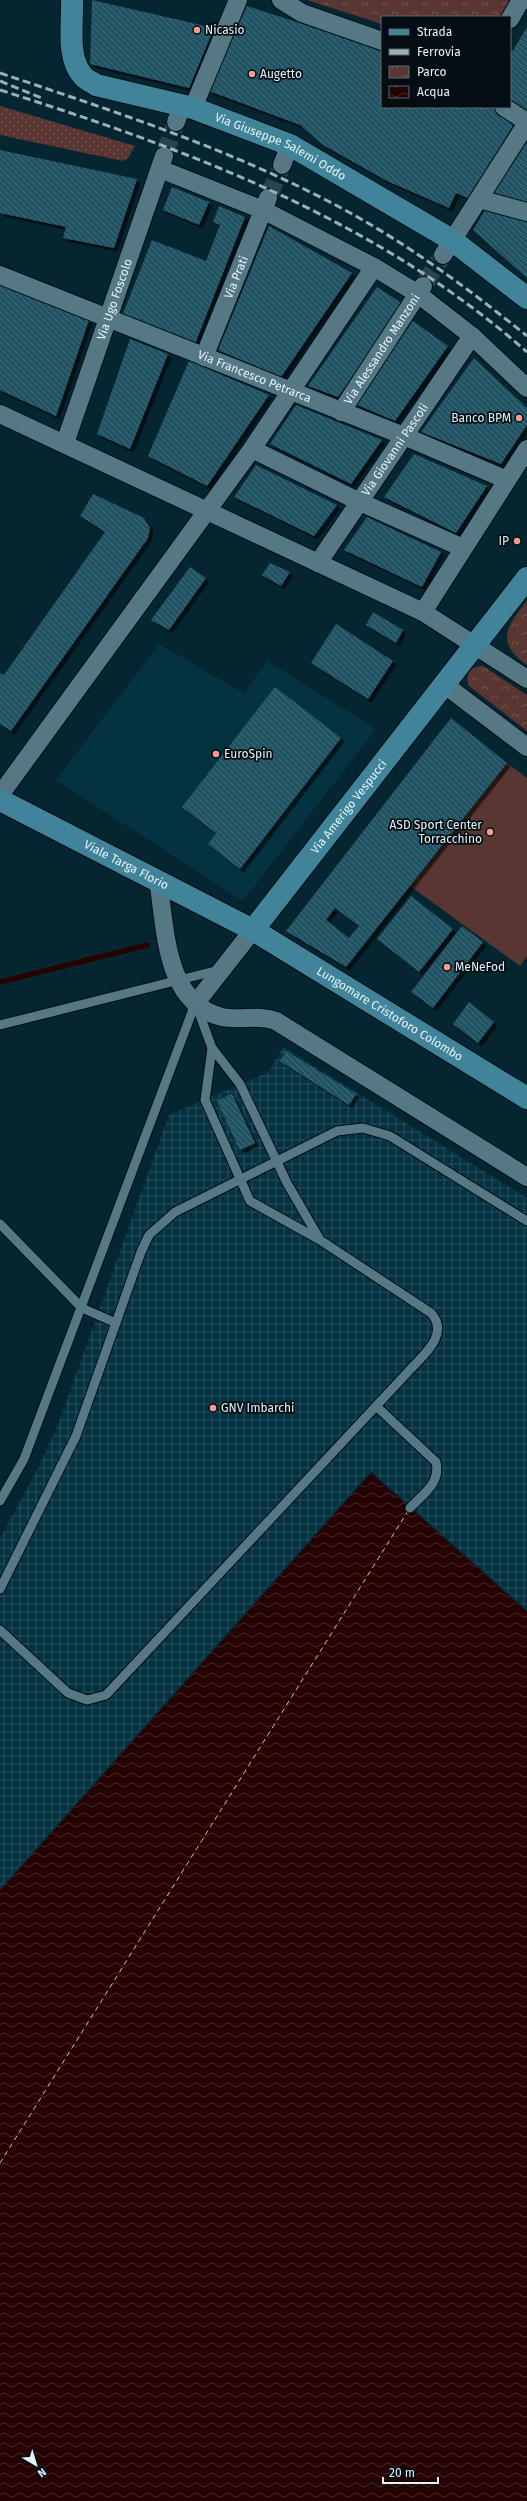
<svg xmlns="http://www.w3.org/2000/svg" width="527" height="2501" font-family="'Fira Sans',sans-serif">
	<defs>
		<pattern id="industrial-grid" width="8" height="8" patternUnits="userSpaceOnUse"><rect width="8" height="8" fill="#053241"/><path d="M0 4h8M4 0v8" fill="none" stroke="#29505d"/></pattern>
		<pattern id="grass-dots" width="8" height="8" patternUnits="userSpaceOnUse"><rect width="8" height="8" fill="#5a3632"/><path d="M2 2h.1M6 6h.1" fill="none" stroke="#715451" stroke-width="1.8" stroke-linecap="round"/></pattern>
		<pattern id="park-crowns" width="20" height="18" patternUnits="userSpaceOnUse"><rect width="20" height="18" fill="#5a3632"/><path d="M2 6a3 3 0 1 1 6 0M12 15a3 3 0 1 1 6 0" fill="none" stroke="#715451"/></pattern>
		<pattern id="water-waves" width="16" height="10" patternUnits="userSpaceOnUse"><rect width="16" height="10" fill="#260303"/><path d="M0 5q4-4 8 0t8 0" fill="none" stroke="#452829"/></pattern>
		<pattern id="building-back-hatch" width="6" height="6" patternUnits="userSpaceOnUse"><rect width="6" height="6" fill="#205364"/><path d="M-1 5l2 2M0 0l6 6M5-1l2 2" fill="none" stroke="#406c7b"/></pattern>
		<filter id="shadow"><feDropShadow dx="3.5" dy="3.5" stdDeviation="0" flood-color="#0009"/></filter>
	</defs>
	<rect width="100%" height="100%" fill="#052631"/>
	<path fill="#053241" d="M159,644L244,693L267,661L376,729L243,901L56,780Z"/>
	<path fill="url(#industrial-grid)" d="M283,1047L527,1198V1610L371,1471L0,1889V1538L39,1467L59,1422L169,1115L269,1072Z"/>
	<path fill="url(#grass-dots)" d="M0,106L135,146L128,158L123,161L0,135Z"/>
	<g fill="url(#park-crowns)">
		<path d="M307,0H512L501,17H382V24Z"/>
		<path d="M527,601V665C494,642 508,625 527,601Z"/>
		<path d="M483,666L527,695V731L469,686C464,675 471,665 483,666Z"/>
	</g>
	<path fill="#5a3632" d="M507,763L527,778V956L520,966L410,886Z"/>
	<path fill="url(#water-waves)" d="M371,1473L527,1612V2501H0V1891Z"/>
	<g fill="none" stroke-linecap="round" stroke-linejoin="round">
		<path stroke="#260303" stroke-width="5.5" d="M0,982L147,945"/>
		<path stroke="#f9ada3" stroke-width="1" stroke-dasharray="5 4" stroke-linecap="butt" d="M0,2163L408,1511"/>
	</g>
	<g fill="url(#building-back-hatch)" fill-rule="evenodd" filter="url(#shadow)">
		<path d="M92,0L214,28L189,88L90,64Z"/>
		<path d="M247,6L356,41L382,52V107H492L515,122L470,199L456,193L449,208L387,181L323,145L300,125L209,91Z"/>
		<path d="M527,27V117L510,108V55Z"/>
		<path d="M527,137V208L488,198Z"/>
		<path d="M0,150L137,179L114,248L63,238L66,227L0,213Z"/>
		<path d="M172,187L209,202L199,225L163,210Z"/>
		<path d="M219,206L245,217L195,344L122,316L152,240L206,261L220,225L213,222Z"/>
		<path d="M487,207L527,216V278L473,230Z"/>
		<path d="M269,226L352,273L281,377L218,350Z"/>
		<path d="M0,284L89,320L56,416L0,390Z"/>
		<path d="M377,287L403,304L338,397L308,386Z"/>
		<path d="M413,321L448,346L395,421L355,404Z"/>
		<path d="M130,339L168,354L130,449L97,434Z"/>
		<path d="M474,358L527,408V425L501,464L421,432Z"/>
		<path d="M189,361L269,395L207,486L148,456Z"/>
		<path d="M296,405L382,440L351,484L270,444Z"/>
		<path d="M414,454L487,486L456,533L384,497Z"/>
		<path d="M256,465L337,505L314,536L234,497Z"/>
		<path d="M93,494L144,518L150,528L148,538L11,731L0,724V673L4,675L105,532L80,516Z"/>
		<path d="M367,517L441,552L422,587L344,550Z"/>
		<path d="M270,563L290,572L281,586L262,575Z"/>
		<path d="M190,567L206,578L169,630L151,620Z"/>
		<path d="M373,612L403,630L396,643L366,625Z"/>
		<path d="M336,624L393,661L368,699L311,663Z"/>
		<path d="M275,687L341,738L240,869L208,844L216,833L182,807Z"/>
		<path d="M451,718L507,763L346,967L286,931ZM335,908L359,926L349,938L326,920Z"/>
		<path d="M411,896L453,929L419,972L377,939Z"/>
		<path d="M462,926L483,942L433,1008L411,992Z"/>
		<path d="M469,1002L494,1022L478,1043L453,1024Z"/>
		<path d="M286,1051L356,1094L349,1105L280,1061Z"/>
		<path d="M232,1094L255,1143L240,1150L217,1101Z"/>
	</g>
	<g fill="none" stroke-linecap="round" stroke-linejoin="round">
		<g stroke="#26454f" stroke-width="18" stroke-dasharray="18 9" stroke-linecap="butt">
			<path d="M164,156L176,122"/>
			<path d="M268,198L282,165"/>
			<path d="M423,286L443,255"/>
		</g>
		<defs>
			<g id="lane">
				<path d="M197,1007L212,1048"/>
				<path d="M0,1025L219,970"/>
				<path d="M0,1224L82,1308L116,1323"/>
				<path d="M376,1406L436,1462C441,1483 423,1494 410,1508"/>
				<path d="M0,1501L24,1459L195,1004"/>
				<path d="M0,1589L76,1436L141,1252L149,1235L175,1212L337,1131L363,1128L390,1136L527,1221"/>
				<path d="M0,1630L68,1693L87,1700L106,1695L407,1373C421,1357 451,1335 431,1313L320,1240L250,1201L205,1100L212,1048L240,1084L287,1183L320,1240"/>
			</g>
			<g id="street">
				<path d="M281,0L302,13L382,41"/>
				<path d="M510,19L521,0"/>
				<path d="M504,107L527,122"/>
				<path d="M193,108L238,0"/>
				<path d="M176,122L182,105"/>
				<path d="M282,165L290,145"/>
				<path d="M160,169L263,210L374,267L418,294L472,336L527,388"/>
				<path d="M479,199L527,212"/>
				<path d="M443,255L527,123"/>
				<path id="s1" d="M0,275L404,436L507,480"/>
				<path id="s2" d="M204,357L268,198"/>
				<path id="s3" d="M341,412L423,286"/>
				<path d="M0,414L423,612L527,679"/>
				<path id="s4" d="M65,443L164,156"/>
				<path d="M252,449L360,502L463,548"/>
				<path id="s5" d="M318,563L472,336"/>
				<path d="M423,612L527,449"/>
				<path d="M445,685L527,747"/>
				<path d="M0,795L252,449L374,267"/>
				<path d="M158,880C166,928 164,1003 222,1017C241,1021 258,1014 276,1021L527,1177"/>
				<path d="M195,1004L253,930"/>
			</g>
			<g id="secondary">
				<path id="s6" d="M72,0C73,23 66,58 83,76C86,80 92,82 96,85L193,108L290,145L452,240L527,298"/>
				<path id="s7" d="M0,800L253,930L527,1098"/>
				<path id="s8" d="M253,930L527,578"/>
			</g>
		</defs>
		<use href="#lane" stroke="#000e16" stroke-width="11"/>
		<use href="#street" stroke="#000e16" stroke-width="20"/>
		<use href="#secondary" stroke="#000e16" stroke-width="24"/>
		<use href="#lane" stroke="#567784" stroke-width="9"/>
		<use href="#street" stroke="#567784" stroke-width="18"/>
		<use href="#secondary" stroke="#418398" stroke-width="22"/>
		<g stroke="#99b0b9" stroke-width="3" stroke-dasharray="8 4" stroke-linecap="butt">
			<path d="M0,73C110,110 221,146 324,199C397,236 464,285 527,336"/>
			<path d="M0,81L44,99"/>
			<path d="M0,90C189,150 376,219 527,352"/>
		</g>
	</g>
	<g fill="#f59c91" stroke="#030d12" stroke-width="1.5">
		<circle cx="197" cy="30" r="4"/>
		<circle cx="252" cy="74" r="4"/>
		<circle cx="519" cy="418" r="4"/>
		<circle cx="517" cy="541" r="4"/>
		<circle cx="216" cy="754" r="4"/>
		<circle cx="490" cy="832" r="4"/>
		<circle cx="447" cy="967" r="4"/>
		<circle cx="213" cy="1408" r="4"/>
	</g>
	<g text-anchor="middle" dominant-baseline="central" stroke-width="3.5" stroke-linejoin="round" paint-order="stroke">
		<g font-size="12" fill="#e2f4fb" stroke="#030d12" text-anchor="start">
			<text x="205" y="30">Nicasio</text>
			<text x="260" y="74">Augetto</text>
			<text x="511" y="418" text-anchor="end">Banco BPM</text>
			<text x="509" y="541" text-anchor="end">IP</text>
			<text x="224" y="754">EuroSpin</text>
			<text x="482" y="825" text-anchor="end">ASD Sport Center<tspan x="482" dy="14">Torracchino</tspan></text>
			<text x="455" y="967">MeNeFod</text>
			<text x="221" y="1408">GNV Imbarchi</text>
		</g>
		<g font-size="12" fill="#e2f4fb" stroke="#030d12">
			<text stroke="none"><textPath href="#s6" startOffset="290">Via Giuseppe Salemi Oddo</textPath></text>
			<text stroke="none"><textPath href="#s2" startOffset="86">Via Prati</textPath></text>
			<text stroke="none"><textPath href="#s4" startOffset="152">Via Ugo Foscolo</textPath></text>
			<text stroke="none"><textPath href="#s3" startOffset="75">Via Alessandro Manzoni</textPath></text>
			<text stroke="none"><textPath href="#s1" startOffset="274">Via Francesco Petrarca</textPath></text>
			<text stroke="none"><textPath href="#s5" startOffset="137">Via Giovanni Pascoli</textPath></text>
			<text stroke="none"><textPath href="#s8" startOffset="156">Via Amerigo Vespucci</textPath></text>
			<text stroke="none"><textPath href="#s7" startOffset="142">Viale Targa Florio</textPath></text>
			<text stroke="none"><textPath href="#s7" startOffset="445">Lungomare Cristoforo Colombo</textPath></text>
		</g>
	</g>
	<rect x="381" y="16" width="130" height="92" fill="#030d12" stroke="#5c696f"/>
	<rect x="389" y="29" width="20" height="6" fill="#418398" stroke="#5c696f"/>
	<text x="417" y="36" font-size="12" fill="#e2f4fb">Strada</text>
	<rect x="389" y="49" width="20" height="6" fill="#99b0b9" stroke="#5c696f"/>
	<text x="417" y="56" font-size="12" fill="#e2f4fb">Ferrovia</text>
	<rect x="389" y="66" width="20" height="12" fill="url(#park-crowns)" stroke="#5c696f"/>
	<text x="417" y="76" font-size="12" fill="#e2f4fb">Parco</text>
	<rect x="389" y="86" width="20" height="12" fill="url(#water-waves)" stroke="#5c696f"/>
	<text x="417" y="96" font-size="12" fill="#e2f4fb">Acqua</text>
	<g transform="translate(36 2465) rotate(142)" stroke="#030d12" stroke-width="3" paint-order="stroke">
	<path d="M0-3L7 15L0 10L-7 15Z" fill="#e2f4fb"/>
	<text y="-6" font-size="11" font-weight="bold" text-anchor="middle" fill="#e2f4fb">N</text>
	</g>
	<path d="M383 2477v6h55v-6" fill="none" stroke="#e2f4fb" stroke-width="2"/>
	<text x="389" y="2477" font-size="12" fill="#e2f4fb" stroke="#030d12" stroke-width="3" paint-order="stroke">20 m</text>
</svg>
